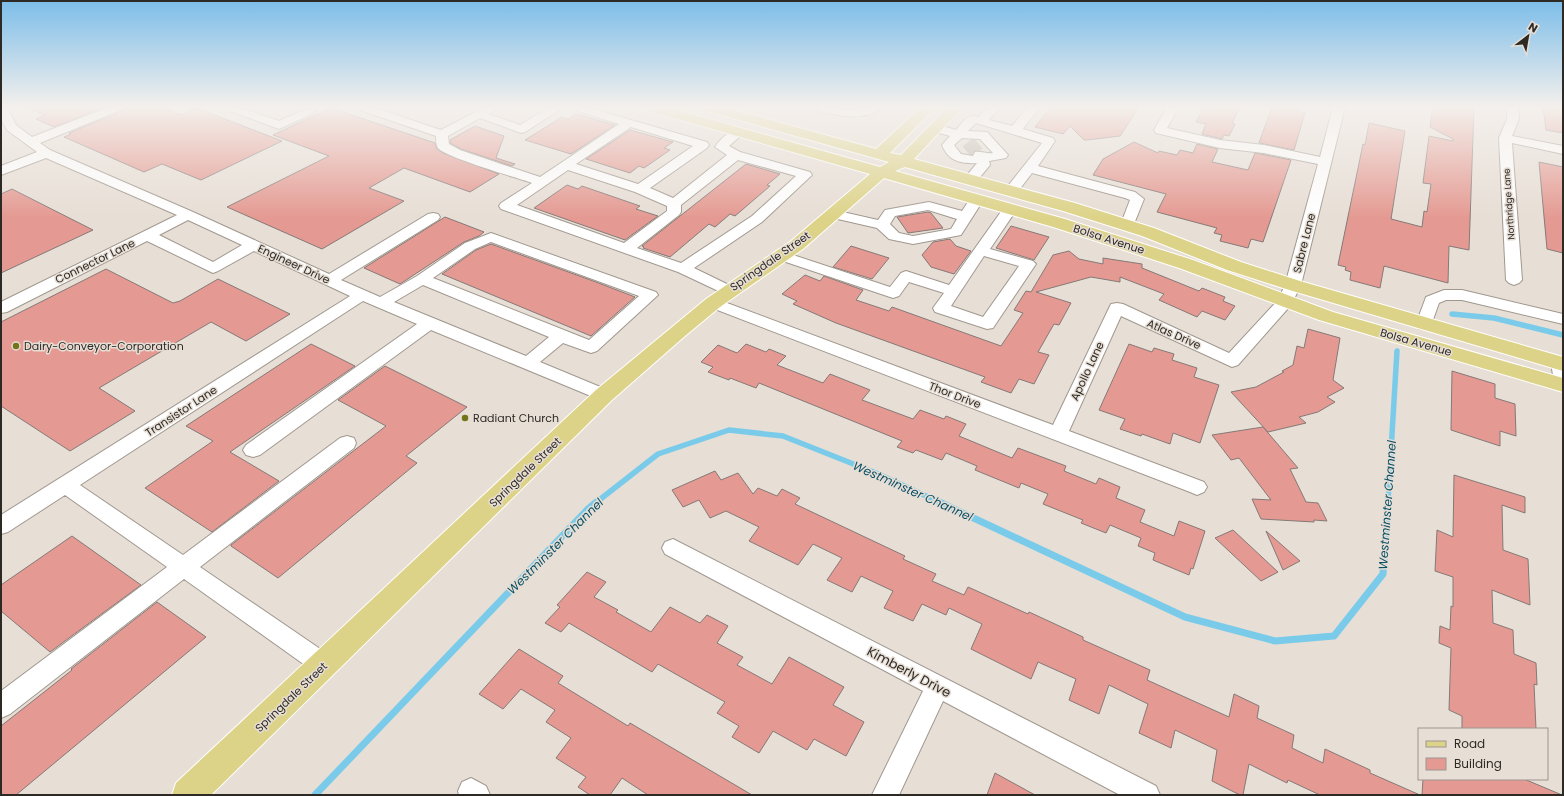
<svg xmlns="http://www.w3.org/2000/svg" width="1564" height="796" font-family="Poppins,sans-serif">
	<rect width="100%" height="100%" fill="#e7ded5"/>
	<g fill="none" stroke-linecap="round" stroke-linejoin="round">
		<g stroke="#7acbea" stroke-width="5.5">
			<path d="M1452,314L1494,318L1563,335"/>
			<path d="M598,501L658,454L729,430L783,436L876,473L937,501"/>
			<path d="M1388,501L1397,351"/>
		</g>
		<g stroke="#7acbea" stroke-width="7">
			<path d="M935,500L1185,617L1275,641L1334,636L1383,574L1388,500"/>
			<path d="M315,795L588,509L599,500"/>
		</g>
	</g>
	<g fill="#e49a92" stroke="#857977">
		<path d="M25,107H106L54,127L36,119L45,115Z"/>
		<path d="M126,107H161L181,115L196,108L282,141L201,180L162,164L144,172L64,137L71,134L69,133L124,110Z"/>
		<path d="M1051,107H1139L1120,136L1087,140H1084L1070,126L1063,134L1035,127Z"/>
		<path d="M1204,107H1240L1232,123L1235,124L1229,136L1224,135L1222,139L1202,134L1206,124L1196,122Z"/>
		<path d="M1272,107H1297L1296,109L1299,110L1298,111L1305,113L1294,150L1259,143Z"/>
		<path d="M1433,107H1474L1469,250L1449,246L1448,283L1384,266L1380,288L1350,280L1351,272L1345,270L1346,267L1338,265L1363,144L1365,145L1369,123L1405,131L1391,219L1422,227L1424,211L1427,212L1431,184L1423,183L1429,136L1453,141V139L1430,127Z"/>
		<path d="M1543,107H1563V133L1546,130Z"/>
		<path d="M331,108L435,143L437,149L443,153L499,174L470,192L404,168L369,188L404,201L322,249L227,207L329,156L273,135Z"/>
		<path d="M576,114L615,125L571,154L525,140L562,117L568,119Z"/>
		<path d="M475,126L504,136L496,158L515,164L512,166L461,149L450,143V140Z"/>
		<path d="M630,130L673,142L664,148L670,150L644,168L639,166L630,173L586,159Z"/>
		<path d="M1134,142L1158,153L1159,151L1177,155L1180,150L1193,153L1197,144L1218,149L1212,162L1248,170L1255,153L1291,160L1263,242L1251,239L1248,248L1220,241L1222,235L1214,233L1217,228L1157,212L1166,194L1093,175L1103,159Z"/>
		<path d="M1539,162L1563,167V253L1547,249Z"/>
		<path d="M746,164L780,174L767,185L770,186L735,216L730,214L715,227L709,224L670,257L643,248L644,247L642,246Z"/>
		<path d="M567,185L578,189L582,186L640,206L636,209L658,216L625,240L534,208Z"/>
		<path d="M12,189L93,230L1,273V194Z"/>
		<path d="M928,212L931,213L943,228L908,233L897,217Z"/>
		<path d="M445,217L484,232L479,236L464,242L400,284L364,268Z"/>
		<path d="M1011,226L1049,237L1034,260L996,248Z"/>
		<path d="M950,239L956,246L971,251L954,274L931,267L922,255L933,242Z"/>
		<path d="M491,244L596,282L635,297L591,336L442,274L476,250Z"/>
		<path d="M851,246L889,258L872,279L833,267Z"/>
		<path d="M1069,251L1079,259L1103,264V258L1142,264V268L1199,291L1202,288L1225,297L1223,301L1235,306L1225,320L1202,311L1197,317L1159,300L1164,294L1120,277V282L1091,277L1036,292L1071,303L1059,325L1054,324L1038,352L1049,355L1034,384L1019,379L1011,393L981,382L985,377L836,323L793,304L797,301L782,294L805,275L820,281L824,276L863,290L856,300L889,311L892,307L1001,346L1023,313L1014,310L1026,291L1031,292L1053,255Z"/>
		<path d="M106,269L173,303L180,301L218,279L290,314L246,341L211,322L99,388L135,411L70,451L1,406V322Z"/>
		<path d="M1308,329L1340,338L1333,380L1344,388L1327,397L1335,402L1318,412L1299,417L1306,423L1268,432L1231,392L1256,387L1284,372L1282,371L1293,365L1297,346L1304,348Z"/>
		<path d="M311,344L355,366L230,452L279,481L212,532L145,488L213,441L186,426Z"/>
		<path d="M746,344L766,352L769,349L786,356L777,365L823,383L830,374L870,390L862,400L913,419L920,410L944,419L946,416L966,424L959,436L1012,458L1018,448L1066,466L1064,471L1096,484L1099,478L1120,487L1116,498L1145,510L1140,522L1174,536L1179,521L1205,531L1193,569L1191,568L1189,575L1153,560L1155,553L1138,546L1141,538L1110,525L1106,533L1081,523L1083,520L1043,504L1048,494L1021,483L1019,488L975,470L977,466L946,453L942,460L916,450L913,453L897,447L902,441L759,383L756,388L730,378L729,380L708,372L713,367L701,362L718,345L737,353Z"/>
		<path d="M1129,344L1152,352L1154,348L1174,354L1172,360L1197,368L1194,377L1219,385L1200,443L1173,433L1170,444L1142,434L1141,436L1120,429L1125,419L1099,410Z"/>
		<path d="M385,366L467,407L406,456L417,463L278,578L231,546V545L386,426L338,400Z"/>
		<path d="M1452,371L1495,384V398L1515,404L1516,436L1500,431V446L1451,430Z"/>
		<path d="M1263,427L1298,468L1290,469L1306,502L1318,503L1327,521L1314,520V522L1261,519L1252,499L1271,500L1239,458L1231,460L1212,435Z"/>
		<path d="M715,471L721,480L738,473L753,494L758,488L777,496L782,489L800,498L795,504L905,556L903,559L936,574L932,581L964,595L968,587L1028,614L1029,612L1083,637V640L1150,670L1147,680L1229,717L1234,694L1259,706L1257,718L1294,735L1292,748L1323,763L1325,749L1370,770V773L1420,795H1320L1288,780L1287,783L1249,764L1243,795H1240L1212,781L1217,750L1175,730L1171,748L1139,733L1148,704L1109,685L1099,714L1069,700L1076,679L1038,662L1031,679L971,649L982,624L949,608L946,615L922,604L913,621L884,608L893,591L861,576L852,592L827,580L842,558L813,544L798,565L749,541L759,527L726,511L710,518L699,500L683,507L672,490Z"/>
		<path d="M1454,475L1525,497V513L1502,505L1503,550L1528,559L1530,605L1492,590L1493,623L1513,630L1514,654L1536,663L1537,685L1534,684L1536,729H1462V716L1449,710L1451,648L1439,643L1440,626L1450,630L1451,606L1453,607V577L1435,571L1437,530L1453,537Z"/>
		<path d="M1233,530L1278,572L1261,581L1215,538Z"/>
		<path d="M1266,531L1300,561L1283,570Z"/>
		<path d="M72,536L141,585L50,652L1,611V585Z"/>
		<path d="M587,572L606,582L594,597L618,610L616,612L651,632L670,607L700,623L707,615L728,626L717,643L743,657L737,665L772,684L789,657L844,687L833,705L864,722L846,756L814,739L807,750L773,731L759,753L732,737L739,726L717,713L725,702L658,664L652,672L569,623L561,632L545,623L560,607L557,605Z"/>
		<path d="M157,602L206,637L16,795H1V726L72,670L71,669Z"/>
		<path d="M519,649L563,676L558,683L628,726L630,723L752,795H648L622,778L610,795H590L578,787L586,777L556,758L571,738L546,722L555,710L521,689L503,709L479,694Z"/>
		<path d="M995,773L1035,795H987Z"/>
		<path d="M1423,779H1524L1562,795H1422Z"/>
	</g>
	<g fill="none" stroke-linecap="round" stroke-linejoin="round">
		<path stroke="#c2bab2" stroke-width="14" stroke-dasharray="14 6" stroke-linecap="butt" d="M968,142L979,155"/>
		<defs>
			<g id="minor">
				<path d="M1,107H7L16,125L32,137L109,107H125L123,109L40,143L50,150L193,212L329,274L428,214L433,213L438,214L440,217L438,220L341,280L380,297L417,276L465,243L491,233L656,292L658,295L597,351L591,353L563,343L540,362L610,391L613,395L610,399L604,401L598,399L431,330L260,455L253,457L246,455L243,450L246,445L417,324L363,301L80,485L183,555L340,438L347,436L354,438L356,443L354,448L200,567L332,657L336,665L332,673L324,676L316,673L184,579L10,714L1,718V691L167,567L65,495L8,532L1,534V515L350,296L254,251L218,271L213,273L147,241L7,312L1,313V302L177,215L46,158L1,175V166L37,152L7,130L1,119ZM188,220L242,245L213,262L159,235ZM491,242L639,296L589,340L433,278L475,249ZM423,285L549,337L526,356L394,302Z"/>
				<path d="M223,107H239L279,121L306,109H314L316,111L314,113L279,129L225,109Z"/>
				<path d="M355,107H372L441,130L485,107H499L497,109L489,114L520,125L549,107H563L561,109L525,132L521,133L480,118L448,136L449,144L460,150L540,177L619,124L571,109L569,107H586L707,142L709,145L707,148L650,188L673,198L727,155L715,147C720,139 733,127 743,129L745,132L729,146L740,152L810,172L812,175L762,222L694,268L735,288L737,291L735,294L729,296L678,272L501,209L499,206L501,203L532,183C515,177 447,158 438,148C436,145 436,140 436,136L357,109ZM631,127L693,146L638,184L576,164ZM738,160L796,176L752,216L681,263L637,248L679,215L681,212V205ZM568,170L635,192L667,206V211L624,243L517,205Z"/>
				<path d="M811,107C825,105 838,110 852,110C862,109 870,106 880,107C867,124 830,114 813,109Z"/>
				<path d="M988,107H1000L989,120L1012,126L1028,107H1040L1023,129L1053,138L1055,141L1038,166L1135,192L1144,199L1132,229L1127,230L1122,229L1120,226L1130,200L1125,198L1032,173L1016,194H1006L1004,191L1042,143L976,123L968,131L987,132L1008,155L1006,158L989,161L990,165L976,182H966L964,179L977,163C961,164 948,161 942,145L950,136L932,131L930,128L932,125L936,124L956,130C962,123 968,113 978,117ZM962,138L980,139L993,153C986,154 982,151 975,152L973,156L961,154L954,145Z"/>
				<path d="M1167,107H1179L1167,128L1220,140L1264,145L1320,157L1333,107H1345L1301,285L1291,305L1238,365L1232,367L1121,316L1069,431L1204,482L1207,487L1204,492L1197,495L1190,492L707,306L705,303L707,300L713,298L719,300L1053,425L1111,304L1117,303L1123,304L1229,353L1278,300L1285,285L1318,164L1264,153L1220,148L1156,133L1154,130Z"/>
				<path d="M1507,107H1519V119L1512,136L1563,146V154L1512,143L1522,280L1519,283L1514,285L1509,283L1506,280L1499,138L1507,119Z"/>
				<path d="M977,195L982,196L984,199L961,235L913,244L889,239L877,228L829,217L827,214L829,211L834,210L878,220L885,210L929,202L962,211L972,196ZM928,210L957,219L951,229L913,236L899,233L890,224L895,216Z"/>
				<path d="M1010,205L1015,206L1017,209L990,249L1033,261L1036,264L993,328L987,329L935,312L933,308L944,293L909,282L899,296L893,298L777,259L775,256L777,253L782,252L787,253L890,287L901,273L906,271L949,285L1005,206ZM984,256L1019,266L983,317L951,306Z"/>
				<path d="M1444,290H1462L1563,314V324L1462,300H1446L1439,303L1430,328L1424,329L1418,328L1416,324L1426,297Z"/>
				<path d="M1560,357L1563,358V387L1557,385L1554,381L1551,363L1554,359Z"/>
				<path d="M673,539L1156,786L1160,795H1120L943,701L899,795H872L923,691L665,554L662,548L665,542Z"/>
				<path d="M471,778L486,786L490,795H459L458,791L462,782Z"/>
			</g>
			<path id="major" d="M644,107H666L880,167L889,162L703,110L701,107H723L876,149L921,107H936L890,153L901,155L948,107H963L914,159L1075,203L1154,228L1241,262L1300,281L1563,357V371L1286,289L1227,270L1142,236L1063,211L905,167L895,171L1065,219L1193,260L1333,312L1563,378V392L1319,320L1179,268L1053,227L884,178L803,249L720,307L685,336L612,400L211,795H172L176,783L596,390L706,299L791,241L870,174L646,110Z"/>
		</defs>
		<use href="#minor" stroke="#a0988f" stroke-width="2"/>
		<use href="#major" stroke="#fff" stroke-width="2"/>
		<use href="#minor" fill="#fff" fill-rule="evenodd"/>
		<use href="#major" fill="#ddd388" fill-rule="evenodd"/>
	</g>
	<linearGradient id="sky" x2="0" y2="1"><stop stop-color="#7cbde9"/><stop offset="0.49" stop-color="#f4f0ec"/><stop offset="1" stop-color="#f4f0ec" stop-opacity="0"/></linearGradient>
	<rect width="1564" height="218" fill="url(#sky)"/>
	<g fill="#727419" stroke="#e7ded5" stroke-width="1.5">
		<circle cx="16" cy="346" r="4"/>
		<circle cx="465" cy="418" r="4"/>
	</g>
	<g text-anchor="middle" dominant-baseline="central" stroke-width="3" stroke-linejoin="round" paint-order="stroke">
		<g font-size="9" fill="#2d2a26" stroke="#e7ded5">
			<text transform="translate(1509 204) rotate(-94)">Northridge Lane</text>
		</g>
		<g font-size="11" fill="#2d2a26" stroke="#e7ded5">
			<text transform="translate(1109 239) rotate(18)">Bolsa Avenue</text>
			<text transform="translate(1304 243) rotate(-76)">Sabre Lane</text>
			<text transform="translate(95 261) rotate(-26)">Connector Lane</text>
			<text transform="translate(770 261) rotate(-35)">Springdale Street</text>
			<text transform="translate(294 264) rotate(25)">Engineer Drive</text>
			<text transform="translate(1174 334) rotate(24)">Atlas Drive</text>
			<text transform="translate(1416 342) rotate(16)">Bolsa Avenue</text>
			<text transform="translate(1087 371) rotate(-65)">Apollo Lane</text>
			<text transform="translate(955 395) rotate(21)">Thor Drive</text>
			<text transform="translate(181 411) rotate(-33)">Transistor Lane</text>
			<text transform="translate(525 472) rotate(-44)">Springdale Street</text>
			<text transform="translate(291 697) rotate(-44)">Springdale Street</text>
		</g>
		<g font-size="11" fill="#2d2a26" stroke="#e7ded5" text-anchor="start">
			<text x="24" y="346">Dairy-Conveyor-Corporation</text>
			<text x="473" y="418">Radiant Church</text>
		</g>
		<g font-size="12" font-style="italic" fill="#0a5065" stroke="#e7ded5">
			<text transform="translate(913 491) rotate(24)">Westminster Channel</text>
			<text transform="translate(1387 505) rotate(-86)">Westminster Channel</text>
			<text transform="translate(555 546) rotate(-45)">Westminster Channel</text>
		</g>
		<g font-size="13" fill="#2d2a26" stroke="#e7ded5">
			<text transform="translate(909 672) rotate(28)">Kimberly Drive</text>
		</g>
	</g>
	<rect width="1564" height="796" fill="none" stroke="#2d2a26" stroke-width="4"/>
	<rect x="1418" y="728" width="130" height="52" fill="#e7ded5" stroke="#9d968f"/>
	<rect x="1426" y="741" width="20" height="6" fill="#ddd388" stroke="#9d968f"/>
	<text x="1454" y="748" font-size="12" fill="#2d2a26">Road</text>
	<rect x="1426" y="758" width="20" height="12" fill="#e49a92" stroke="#9d968f"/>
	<text x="1454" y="768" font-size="12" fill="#2d2a26">Building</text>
	<g transform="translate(1528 36) rotate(31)" stroke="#e7ded5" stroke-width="3" paint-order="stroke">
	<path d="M0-3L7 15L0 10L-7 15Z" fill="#2d2a26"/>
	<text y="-6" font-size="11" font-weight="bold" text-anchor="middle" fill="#2d2a26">N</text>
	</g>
</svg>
